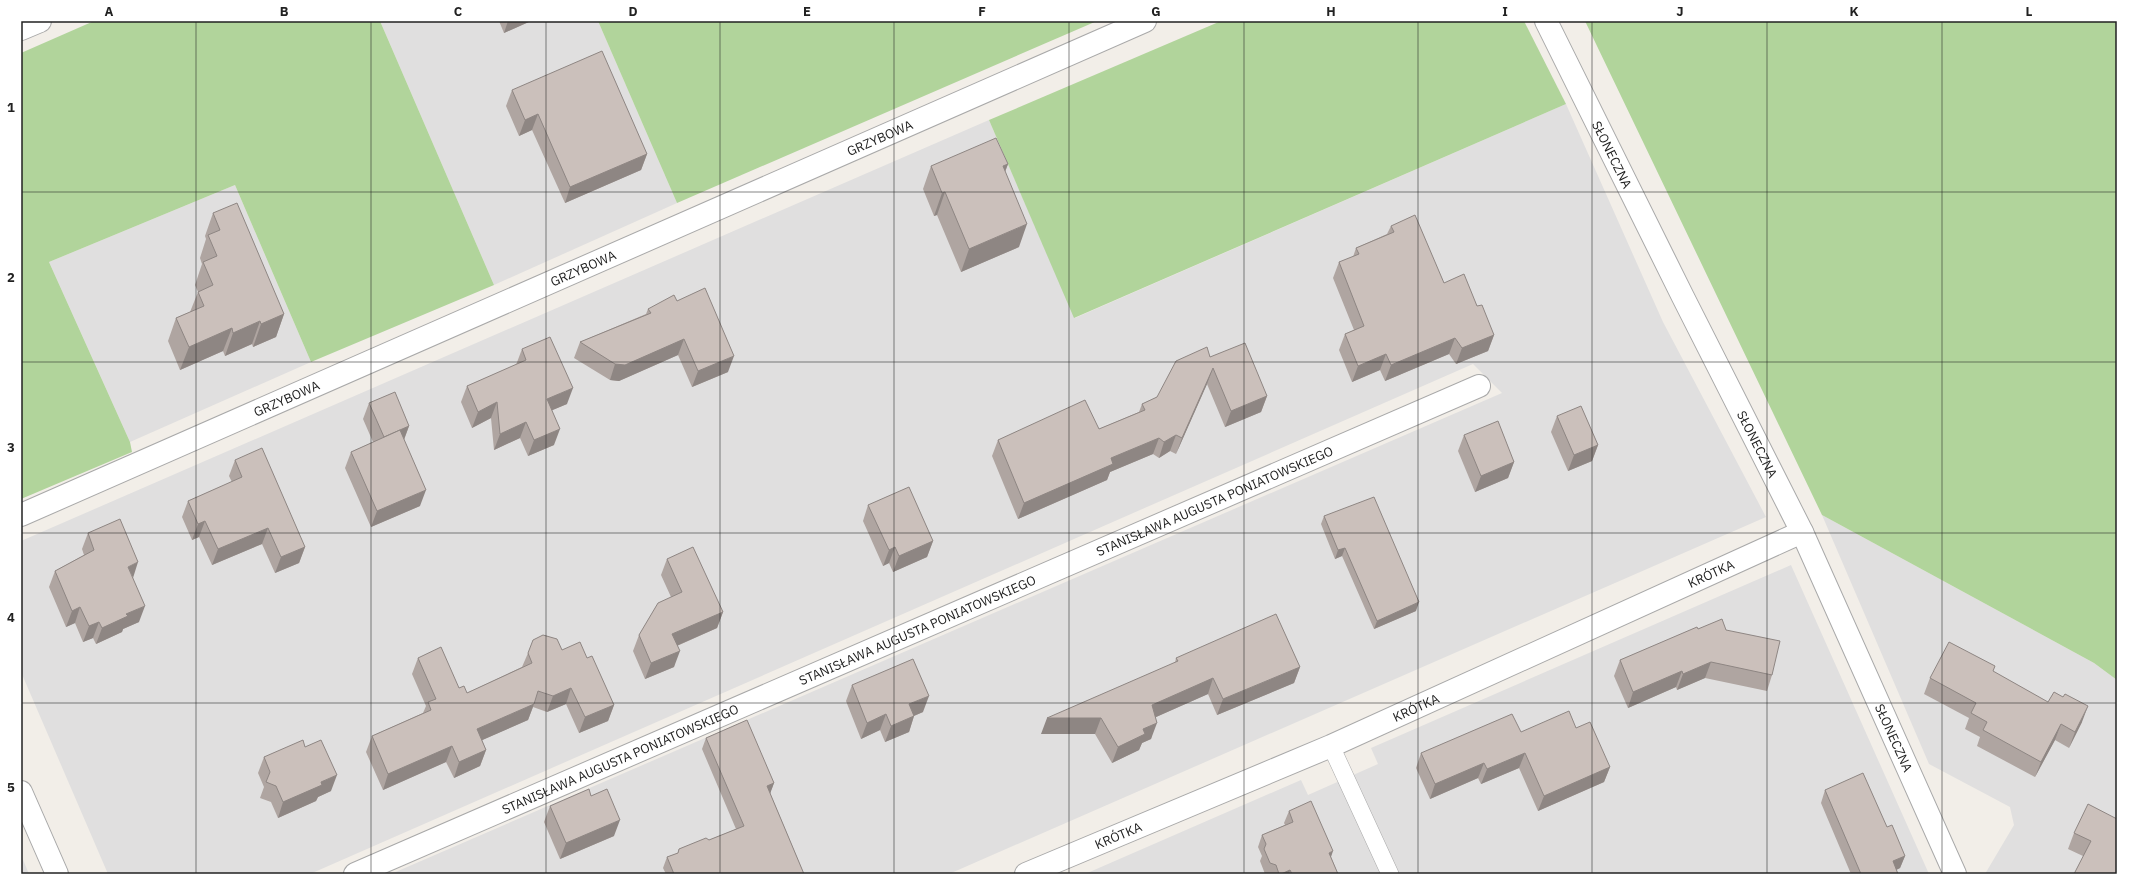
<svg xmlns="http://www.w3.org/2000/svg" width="2138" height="895" font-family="'IBM Plex Sans',sans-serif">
	<rect width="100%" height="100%" fill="#f2eee8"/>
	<g fill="#e0dfdf">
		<path d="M380,21H598L677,203L494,285Z"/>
		<path d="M1566,104L1663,322L1766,517L949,874H391L1502,393L1473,364L310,874H108L21,672V541L989,120L1075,318Z"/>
		<path d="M235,185L311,362L130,442L49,262Z"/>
		<path d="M1822,515L2094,663L2117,680V874H1985L2014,825L2010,807L1929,764Z"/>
		<path d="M1791,565L1929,874H1085L1301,780L1308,795L1378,764L1371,748Z"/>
		<path d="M21,855L29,874H21Z"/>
	</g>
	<g fill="#b1d49b">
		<path d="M94,21H380L494,285L311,362L235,185L49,262L130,442L132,452L21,499V53Z"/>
		<path d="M598,21H1097L677,203Z"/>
		<path d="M1221,21H1524L1566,104L1074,318L989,120Z"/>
		<path d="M1585,21H2117V680L2094,663L1822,515Z"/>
	</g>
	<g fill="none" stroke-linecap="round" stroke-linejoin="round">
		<defs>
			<path id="service" d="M1331,746L1390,874"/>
			<g id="minor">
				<path id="s1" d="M1546,21L1683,297L1802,532L1955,874"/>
				<path d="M21,29L40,21"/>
				<path id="s2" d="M21,515L1145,21"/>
				<path d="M21,792L57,874"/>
				<path id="s3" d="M355,874L1479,386"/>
				<path id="s4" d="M1026,874L1331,746L1802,532"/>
			</g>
		</defs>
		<use href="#service" stroke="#a9a9a9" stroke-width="18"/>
		<use href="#minor" stroke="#a9a9a9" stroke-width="24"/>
		<use href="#service" stroke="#fff" stroke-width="17"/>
		<use href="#minor" stroke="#fff" stroke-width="22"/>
	</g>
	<g fill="#afa5a1">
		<path d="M499,21H531L504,33Z"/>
		<path d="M512,90L647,154L641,170L565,203L532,130L519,136L506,106Z"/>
		<path d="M1008,164L1005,172L1019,247L961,272L937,215L934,216L923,189L931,166Z"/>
		<path d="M213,213L284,314L276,337L253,347L252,344L225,356L223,351L180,370L168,341L176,318L190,312L198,292L195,285L202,264L200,258L206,239L205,236Z"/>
		<path d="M1391,226L1444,283L1477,306L1494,335L1488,351L1456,364L1449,354L1385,381L1380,370L1352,382L1339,350L1345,334L1354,330L1333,278L1339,262L1353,257L1356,248L1387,234Z"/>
		<path d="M677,301L728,372L692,387L678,355L619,381L610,380L574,358L580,342L646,314L648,309Z"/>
		<path d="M522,349L567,404L552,410L554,445L528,456L520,438L494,450L491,418L472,428L461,402L467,386L516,365Z"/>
		<path d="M1210,357L1267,396L1261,412L1225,427L1207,384L1176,454L1170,451L1159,458L1153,454L1110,472L1107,480L1018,519L992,456L998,440L1099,429L1139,412L1142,404L1157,397Z"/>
		<path d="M369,403L409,426L404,440L420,506L371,527L345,468L351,452L373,442L363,419Z"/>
		<path d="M1557,416L1598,445L1592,461L1568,471L1551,432Z"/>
		<path d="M1464,435L1514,462L1508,478L1475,492L1458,451Z"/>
		<path d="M235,460L305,547L299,563L275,573L262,544L212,565L199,537L192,540L182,517L188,501L232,482L229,476Z"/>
		<path d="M868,505L933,541L927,557L893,572L889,563L883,566L863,521Z"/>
		<path d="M1324,516L1416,611L1374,629L1342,556L1335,559L1321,524Z"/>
		<path d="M88,533L133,578L139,622L123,629L122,632L96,644L93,638L83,642L75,623L66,627L49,587L55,571L84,555L82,549Z"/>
		<path d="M667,559L723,612L717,628L677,646L674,667L645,679L633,651L639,635L671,597L661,575Z"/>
		<path d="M1698,629L1726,630L1772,675L1767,691L1705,678L1677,690L1676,687L1628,708L1614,676L1620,660Z"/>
		<path d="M562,650L587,658L614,705L608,721L579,733L566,704L547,712L533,707L528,720L482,740L486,750L480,766L454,778L446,762L383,790L366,752L372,736L423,713L426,706L412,674L418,658L459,688L467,693L522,667L528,653Z"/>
		<path d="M1176,658L1300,667L1294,683L1217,715L1208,694L1156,717L1151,739L1142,743L1139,750L1112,763L1095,734H1041L1175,663Z"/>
		<path d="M1993,672L2082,722L2069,748L2055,740L2035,777L1977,746L1980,737L1965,729L1969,718L1924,694L1930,678Z"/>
		<path d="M852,685L923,712L914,716L909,732L885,742L880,730L861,739L846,701Z"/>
		<path d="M1576,728L1610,767L1604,782L1538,811L1519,768L1481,784L1478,778L1430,799L1416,768L1421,753L1521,732Z"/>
		<path d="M706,738L774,783L770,793L804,874H666L663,868L667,857L678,853L679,849L709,840L736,829L702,749Z"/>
		<path d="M305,747L331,791L318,797L316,801L278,818L271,802L260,798L264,787L258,773L264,757Z"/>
		<path d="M1825,790L1887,827L1905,856L1900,868L1896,870L1898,874H1851L1821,803Z"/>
		<path d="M591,796L614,836L560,859L544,822L550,806Z"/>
		<path d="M1289,811L1331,857L1338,874H1265L1260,861L1262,856L1258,847L1262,835L1285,825L1284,823Z"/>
		<path d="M2117,819L2083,856L2068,849L2074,833Z"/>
	</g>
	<g fill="#8e8683">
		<path d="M508,21H531L504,33Z"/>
		<path d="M538,114L532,130L519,136L525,120Z"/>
		<path d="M647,154L641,170L565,203L570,187Z"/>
		<path d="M1008,164L999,187L1003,166Z"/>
		<path d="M945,192L937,215L934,216L942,193Z"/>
		<path d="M1027,224L1019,247L961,272L969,249Z"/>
		<path d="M284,314L276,337L253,347L261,324Z"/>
		<path d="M260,321L252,344L225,356L233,333Z"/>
		<path d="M232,328L223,351L180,370L189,347Z"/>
		<path d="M1494,335L1488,351L1456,364L1462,348Z"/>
		<path d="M1455,338L1449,354L1385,381L1391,365Z"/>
		<path d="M684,339L678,355L619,381L610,380L615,364Z"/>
		<path d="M1386,354L1380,370L1352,382L1358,366Z"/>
		<path d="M734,356L728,372L692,387L698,371Z"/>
		<path d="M1213,368L1207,384L1176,454L1182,438Z"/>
		<path d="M573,388L567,404L541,415L547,399Z"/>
		<path d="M1267,396L1261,412L1225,427L1231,411Z"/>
		<path d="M497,402L491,418L472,428L478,412Z"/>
		<path d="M526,422L520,438L494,450L500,434Z"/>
		<path d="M409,426L403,442L378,453L384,437Z"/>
		<path d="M560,429L554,445L528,456L534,440Z"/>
		<path d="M1176,435L1170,451L1159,458L1164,442Z"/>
		<path d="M1159,438L1153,454L1110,472L1107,480L1018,519L1024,503L1111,458Z"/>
		<path d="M1598,445L1592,461L1568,471L1574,455Z"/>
		<path d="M1514,462L1508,478L1475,492L1481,476Z"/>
		<path d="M426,490L420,506L371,527L377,511Z"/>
		<path d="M205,521L199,537L192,540L198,524Z"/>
		<path d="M268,528L262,544L212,565L218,549Z"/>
		<path d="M933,541L927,557L893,572L899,556Z"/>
		<path d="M305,547L299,563L275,573L281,557Z"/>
		<path d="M895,547L889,563L883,566L889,550Z"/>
		<path d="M1345,548L1342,556L1335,559L1338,550Z"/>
		<path d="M138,562L133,578L128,567Z"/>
		<path d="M1419,602L1416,611L1374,629L1377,621Z"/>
		<path d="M145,606L139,622L123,629L122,632L96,644L102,628L126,614Z"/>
		<path d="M80,607L75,623L66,627L72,611Z"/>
		<path d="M723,612L717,628L667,650L672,634Z"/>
		<path d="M99,622L93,638L83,642L89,626Z"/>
		<path d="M680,651L674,667L645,679L651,663Z"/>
		<path d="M1711,662L1705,678L1677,690L1683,674Z"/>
		<path d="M1300,667L1294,683L1217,715L1223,699Z"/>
		<path d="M1682,671L1676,687L1628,708L1633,692Z"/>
		<path d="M1213,678L1208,694L1147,721L1152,705Z"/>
		<path d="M571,688L566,704L547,712L553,696Z"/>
		<path d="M929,696L923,712L904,720L909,704Z"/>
		<path d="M534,704L528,720L471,745L477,729Z"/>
		<path d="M614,705L608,721L579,733L585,717Z"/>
		<path d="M2088,706L2082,722L2069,748L2075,732Z"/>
		<path d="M886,714L880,730L861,739L867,723Z"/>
		<path d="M914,716L909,732L885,742L891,726Z"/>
		<path d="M1047,718H1101L1095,734H1041Z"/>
		<path d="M1157,723L1151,739L1142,743L1139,750L1112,763L1118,747L1143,729Z"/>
		<path d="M2061,724L2055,740L2035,777L2041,762Z"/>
		<path d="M452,746L446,762L383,790L388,774Z"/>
		<path d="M486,750L480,766L454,778L459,762Z"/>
		<path d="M1525,753L1519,768L1481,784L1487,769Z"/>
		<path d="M1484,763L1478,778L1430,799L1435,784Z"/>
		<path d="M1610,767L1604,782L1538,811L1544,796Z"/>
		<path d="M337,775L331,791L318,797L316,801L278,818L283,802L321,782Z"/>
		<path d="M774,783L770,794L767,786Z"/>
		<path d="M620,820L614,836L560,859L566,843Z"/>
		<path d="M1333,851L1329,863V853Z"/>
		<path d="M1905,856L1900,868L1888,874L1893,861Z"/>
		<path d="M1290,870L1289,874H1281Z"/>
	</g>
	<g fill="#cbc0bb" stroke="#8e8683">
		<path d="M602,51L647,154L570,187L538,114L525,120L512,90Z"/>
		<path d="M996,138L1008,164L1003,166L1027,224L969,249L945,192L942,193L931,166Z"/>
		<path d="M237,203L284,314L261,324L260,321L233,333L232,328L189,347L176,318L204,306L198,292L213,285L203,262L217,256L208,235L220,230L213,213Z"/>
		<path d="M1415,215L1444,283L1464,274L1477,306L1482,305L1494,335L1462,348L1455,338L1391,365L1386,354L1358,366L1345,334L1364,326L1339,262L1359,254L1356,248L1394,232L1391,226Z"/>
		<path d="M705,288L734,356L698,371L684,339L625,365L615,364L580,342L651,313L648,309L674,295L677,301Z"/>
		<path d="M550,337L573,388L547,399L560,429L534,440L526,422L500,434L497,402L478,412L467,386L526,360L522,349Z"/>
		<path d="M1245,343L1267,396L1231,411L1213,368L1182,438L1176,435L1164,442L1159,438L1111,458L1113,464L1024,503L998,440L1085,400L1099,429L1145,410L1142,404L1157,397L1176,361L1207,347L1210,357Z"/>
		<path d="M395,392L409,426L384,437L369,403Z"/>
		<path d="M1581,406L1598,445L1574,455L1557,416Z"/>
		<path d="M1498,421L1514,462L1481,476L1464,435Z"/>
		<path d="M400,430L426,490L377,511L351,452Z"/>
		<path d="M262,448L305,547L281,557L268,528L218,549L205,521L198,524L188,501L242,477L235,460Z"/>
		<path d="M909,487L933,541L899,556L895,547L889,550L868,505Z"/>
		<path d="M1374,497L1419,602L1377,621L1345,548L1338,550L1324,516Z"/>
		<path d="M120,519L138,562L128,567L145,606L126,614L128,616L102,628L99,622L89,626L80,607L72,611L55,571L94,550L88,533Z"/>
		<path d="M693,547L723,612L672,634L680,651L651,663L639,635L658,603L682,592L667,559Z"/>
		<path d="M1276,614L1300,667L1223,699L1213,678L1152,705L1157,723L1143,729L1145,734L1118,747L1101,718H1047L1178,661L1176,658Z"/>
		<path d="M1722,619L1726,630L1780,641L1772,675L1711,662L1683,674L1682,671L1633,692L1620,660L1697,627L1698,629Z"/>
		<path d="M543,635L557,639L562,650L580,642L587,658L592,656L614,705L585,717L571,688L553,696L538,691L534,704L477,729L486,750L459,762L452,746L388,774L372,736L431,710L428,702L436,699L418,658L441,647L459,688L464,686L467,693L532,663L528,653L533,640Z"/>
		<path d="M1949,642L1995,666L1993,671L2048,702L2054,692L2063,697L2065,694L2088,706L2075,732L2061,724L2041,762L1983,730L1987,722L1971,713L1976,703L1930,678Z"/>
		<path d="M913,659L929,696L909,704L914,716L891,726L886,714L867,723L852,685Z"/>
		<path d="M1569,711L1576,728L1590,722L1610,767L1544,796L1525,753L1487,769L1484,763L1435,784L1421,753L1512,714L1521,732Z"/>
		<path d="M747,720L774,783L767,786L804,874H674L667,857L678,853L679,849L706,838L709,840L744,826L706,738Z"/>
		<path d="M303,740L305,747L321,740L337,775L321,782L322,785L283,802L276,786L266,782L270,772L264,757Z"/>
		<path d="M1863,773L1887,827L1892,825L1905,856L1893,861L1898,874H1861L1825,790Z"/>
		<path d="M589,789L591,796L607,789L620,820L566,843L550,806Z"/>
		<path d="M1311,801L1333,851L1329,853L1338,874H1292L1290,870L1281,874H1279L1276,865L1270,863L1264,849L1266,844L1262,835L1293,822L1289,811Z"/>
		<path d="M2088,804L2117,819V874H2074L2091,841L2074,833Z"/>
	</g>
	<path fill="none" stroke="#222" stroke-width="1" stroke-opacity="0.55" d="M196,21V874M371,21V874M546,21V874M720,21V874M894,21V874M1069,21V874M1244,21V874M1418,21V874M1592,21V874M1767,21V874M1942,21V874M21,192H2117M21,362H2117M21,533H2117M21,703H2117"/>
	<g text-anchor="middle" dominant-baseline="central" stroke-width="3" stroke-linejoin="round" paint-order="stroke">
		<g font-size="13" fill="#222" stroke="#fff">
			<text stroke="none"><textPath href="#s2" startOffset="938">GRZYBOWA</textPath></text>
			<text stroke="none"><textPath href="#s1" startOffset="149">SŁONECZNA</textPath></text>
			<text stroke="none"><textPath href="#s2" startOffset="614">GRZYBOWA</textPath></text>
			<text stroke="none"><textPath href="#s2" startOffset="290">GRZYBOWA</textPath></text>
			<text stroke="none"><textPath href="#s1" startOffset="473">SŁONECZNA</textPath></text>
			<text stroke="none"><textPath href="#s3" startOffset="937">STANISŁAWA AUGUSTA PONIATOWSKIEGO</textPath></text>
			<text stroke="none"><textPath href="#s4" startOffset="748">KRÓTKA</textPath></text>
			<text stroke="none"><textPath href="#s3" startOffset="613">STANISŁAWA AUGUSTA PONIATOWSKIEGO</textPath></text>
			<text stroke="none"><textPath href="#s4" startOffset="424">KRÓTKA</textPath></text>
			<text stroke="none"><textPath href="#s1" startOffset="797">SŁONECZNA</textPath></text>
			<text stroke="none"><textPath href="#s3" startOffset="289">STANISŁAWA AUGUSTA PONIATOWSKIEGO</textPath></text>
			<text stroke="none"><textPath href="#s4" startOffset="100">KRÓTKA</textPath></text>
		</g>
	</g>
	<rect width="2138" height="895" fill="none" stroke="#ffffff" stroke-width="44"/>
	<rect x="22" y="22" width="2094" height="851" fill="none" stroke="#222" stroke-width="1.5"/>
	<g font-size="13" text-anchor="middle" font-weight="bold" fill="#222">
		<text x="109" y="16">A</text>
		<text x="284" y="16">B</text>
		<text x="458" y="16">C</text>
		<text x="633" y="16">D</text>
		<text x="807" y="16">E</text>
		<text x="982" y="16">F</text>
		<text x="1156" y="16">G</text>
		<text x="1331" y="16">H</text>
		<text x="1505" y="16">I</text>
		<text x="1680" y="16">J</text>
		<text x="1854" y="16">K</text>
		<text x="2029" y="16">L</text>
		<text x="11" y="112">1</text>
		<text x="11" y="282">2</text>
		<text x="11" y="452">3</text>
		<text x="11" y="622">4</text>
		<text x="11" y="792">5</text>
	</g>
</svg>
